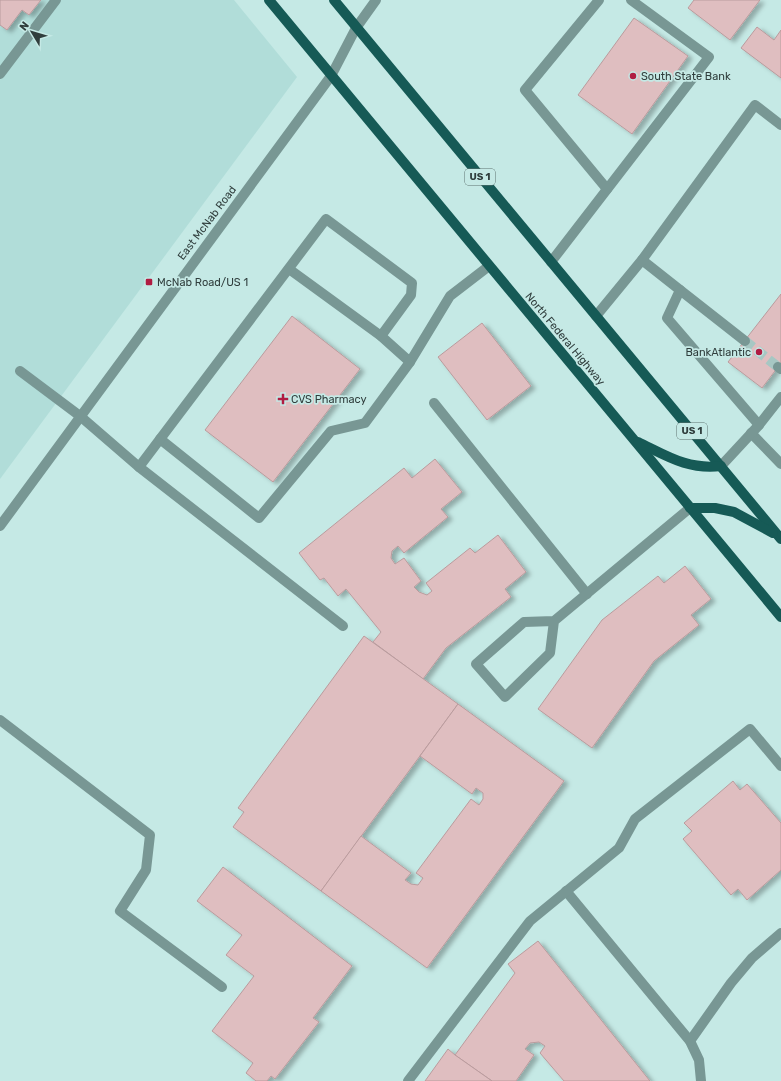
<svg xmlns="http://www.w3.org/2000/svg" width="781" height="1081" font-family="Rubik,sans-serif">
	<defs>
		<filter id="shadow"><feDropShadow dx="4.5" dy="2.5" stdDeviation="2" flood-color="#0004"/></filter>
	</defs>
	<rect width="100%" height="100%" fill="#c5e9e5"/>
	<path fill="#b1ddd9" d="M0,0H234L297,77L0,479Z"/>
	<g fill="#dfbec0" stroke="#ba9b9d" filter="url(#shadow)">
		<path d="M0,0H41L29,15L22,10L7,30L0,25Z"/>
		<path d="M694,0H760L730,40L688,8Z"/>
		<path d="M634,18L688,56L632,134L578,95Z"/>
		<path d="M757,27L774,40L781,30V78L741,48Z"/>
		<path d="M781,294V363L762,388L728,362Z"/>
		<path d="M292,316L360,369L273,482L205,430Z"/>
		<path d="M482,323L531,386L487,420L438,357Z"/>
		<path d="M435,459L462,492L441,509L448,517L404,553L398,546L392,551L391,558L395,564L404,558L421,581L414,587L419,592L427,595L432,591L426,583L470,548L475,553L498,535L526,572L505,589L511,597L446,648L423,679L373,642L381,632L346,589L338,596L324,578L320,580L299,553L404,468L412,478Z"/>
		<path d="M685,566L711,599L691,615L699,625L654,661L592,748L538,709L602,620L658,576L664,583Z"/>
		<path d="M364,636L458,704L321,891L233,827L244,812L238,808Z"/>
		<path d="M458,704L564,781L427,968L321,891L361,836L411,873L405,880L411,884L418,885L423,878L416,873L471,799L479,805L483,799V793L476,788L472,794L420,756Z"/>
		<path d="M733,781L740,790L747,784L781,823V870L747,900L738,889L731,895L683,839L692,831L684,823Z"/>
		<path d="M223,867L352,966L313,1018L319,1022L275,1079L271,1076L267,1081H256L246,1073L253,1063L212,1031L254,976L226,955L242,935L197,901Z"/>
		<path d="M538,941L650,1081H564L540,1053L545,1046L539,1042L530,1043L525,1049L534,1055L516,1081H492L455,1055L515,973L508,964Z"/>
		<path d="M448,1049L455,1055L492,1081H425Z"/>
	</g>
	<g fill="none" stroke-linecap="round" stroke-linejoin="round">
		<path stroke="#a7c7c3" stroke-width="10" stroke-dasharray="10 5" stroke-linecap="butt" d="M745,341L778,367"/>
		<g stroke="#789794" stroke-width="10">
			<path d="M599,0L525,90L607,189"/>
			<path d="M0,74L56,0"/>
			<path d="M642,260L680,290L667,318L759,425"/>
			<path d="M551,262L709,57L631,0"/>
			<path d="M289,269L381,336L410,362L450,296L489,266"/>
			<path d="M680,290L745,341"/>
			<path d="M596,316L642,260L755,105L781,125"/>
			<path d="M778,367L781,369"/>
			<path d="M20,371L80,416L139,467L343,626"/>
			<path d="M434,403L587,594"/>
			<path d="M751,433L781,464"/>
			<path d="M160,439L259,518L331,431L365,423L410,362"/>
			<path d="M721,466L759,425L781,397"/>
			<path d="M139,467L326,219L412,283L411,295L381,336"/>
			<path d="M0,526L331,76L356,28L376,0"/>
			<path d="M554,621L550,653L505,697L476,664L524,622L554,621L690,508"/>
			<path d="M0,720L150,835L146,870L120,911L222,987"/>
			<path d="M566,891L690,1041L699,1060L701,1081"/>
			<path d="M690,1041L731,983L752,958L781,933"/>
			<path d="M408,1081L530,921L619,848L635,819L750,729L781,766"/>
		</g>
		<g stroke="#165a56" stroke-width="10">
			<path d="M269,0L781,617"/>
			<path d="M334,0L781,539"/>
			<path d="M638,442C667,456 688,470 721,466"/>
			<path d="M690,508H715L734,512L773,533"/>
		</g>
	</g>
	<g fill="#b01c42" stroke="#c5e9e5" stroke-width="1.5">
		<circle cx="633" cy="76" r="4"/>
		<rect x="145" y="278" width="8" height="8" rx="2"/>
		<circle cx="759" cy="352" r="4"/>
		<path d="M281 393h4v4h4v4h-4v4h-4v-4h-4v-4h4z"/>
	</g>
	<g text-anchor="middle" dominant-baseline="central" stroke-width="3.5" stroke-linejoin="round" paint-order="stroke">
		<g fill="#c5e9e5" stroke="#5d716f" stroke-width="1">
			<rect x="465" y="169" width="30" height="16" rx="3"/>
			<rect x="677" y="423" width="30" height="16" rx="3"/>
		</g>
		<g font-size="10" font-weight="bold" fill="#303e3d">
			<text x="480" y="177">US 1</text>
			<text x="692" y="431">US 1</text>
		</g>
		<g font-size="11" fill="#303e3d" stroke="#c5e9e5" text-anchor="start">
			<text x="641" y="76">South State Bank</text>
			<text x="157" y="282">McNab Road/US 1</text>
			<text x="751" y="352" text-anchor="end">BankAtlantic</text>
			<text x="291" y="399">CVS Pharmacy</text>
		</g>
		<g font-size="11" fill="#303e3d" stroke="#c5e9e5">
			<text transform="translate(207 223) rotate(-53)">East McNab Road</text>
			<text transform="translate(565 339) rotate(50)">North Federal Highway</text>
		</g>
	</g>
	<g transform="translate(32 32) rotate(308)" stroke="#c5e9e5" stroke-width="3" paint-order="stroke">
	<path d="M0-3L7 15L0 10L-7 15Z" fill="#303e3d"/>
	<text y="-6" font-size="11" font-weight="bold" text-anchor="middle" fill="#303e3d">N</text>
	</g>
</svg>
